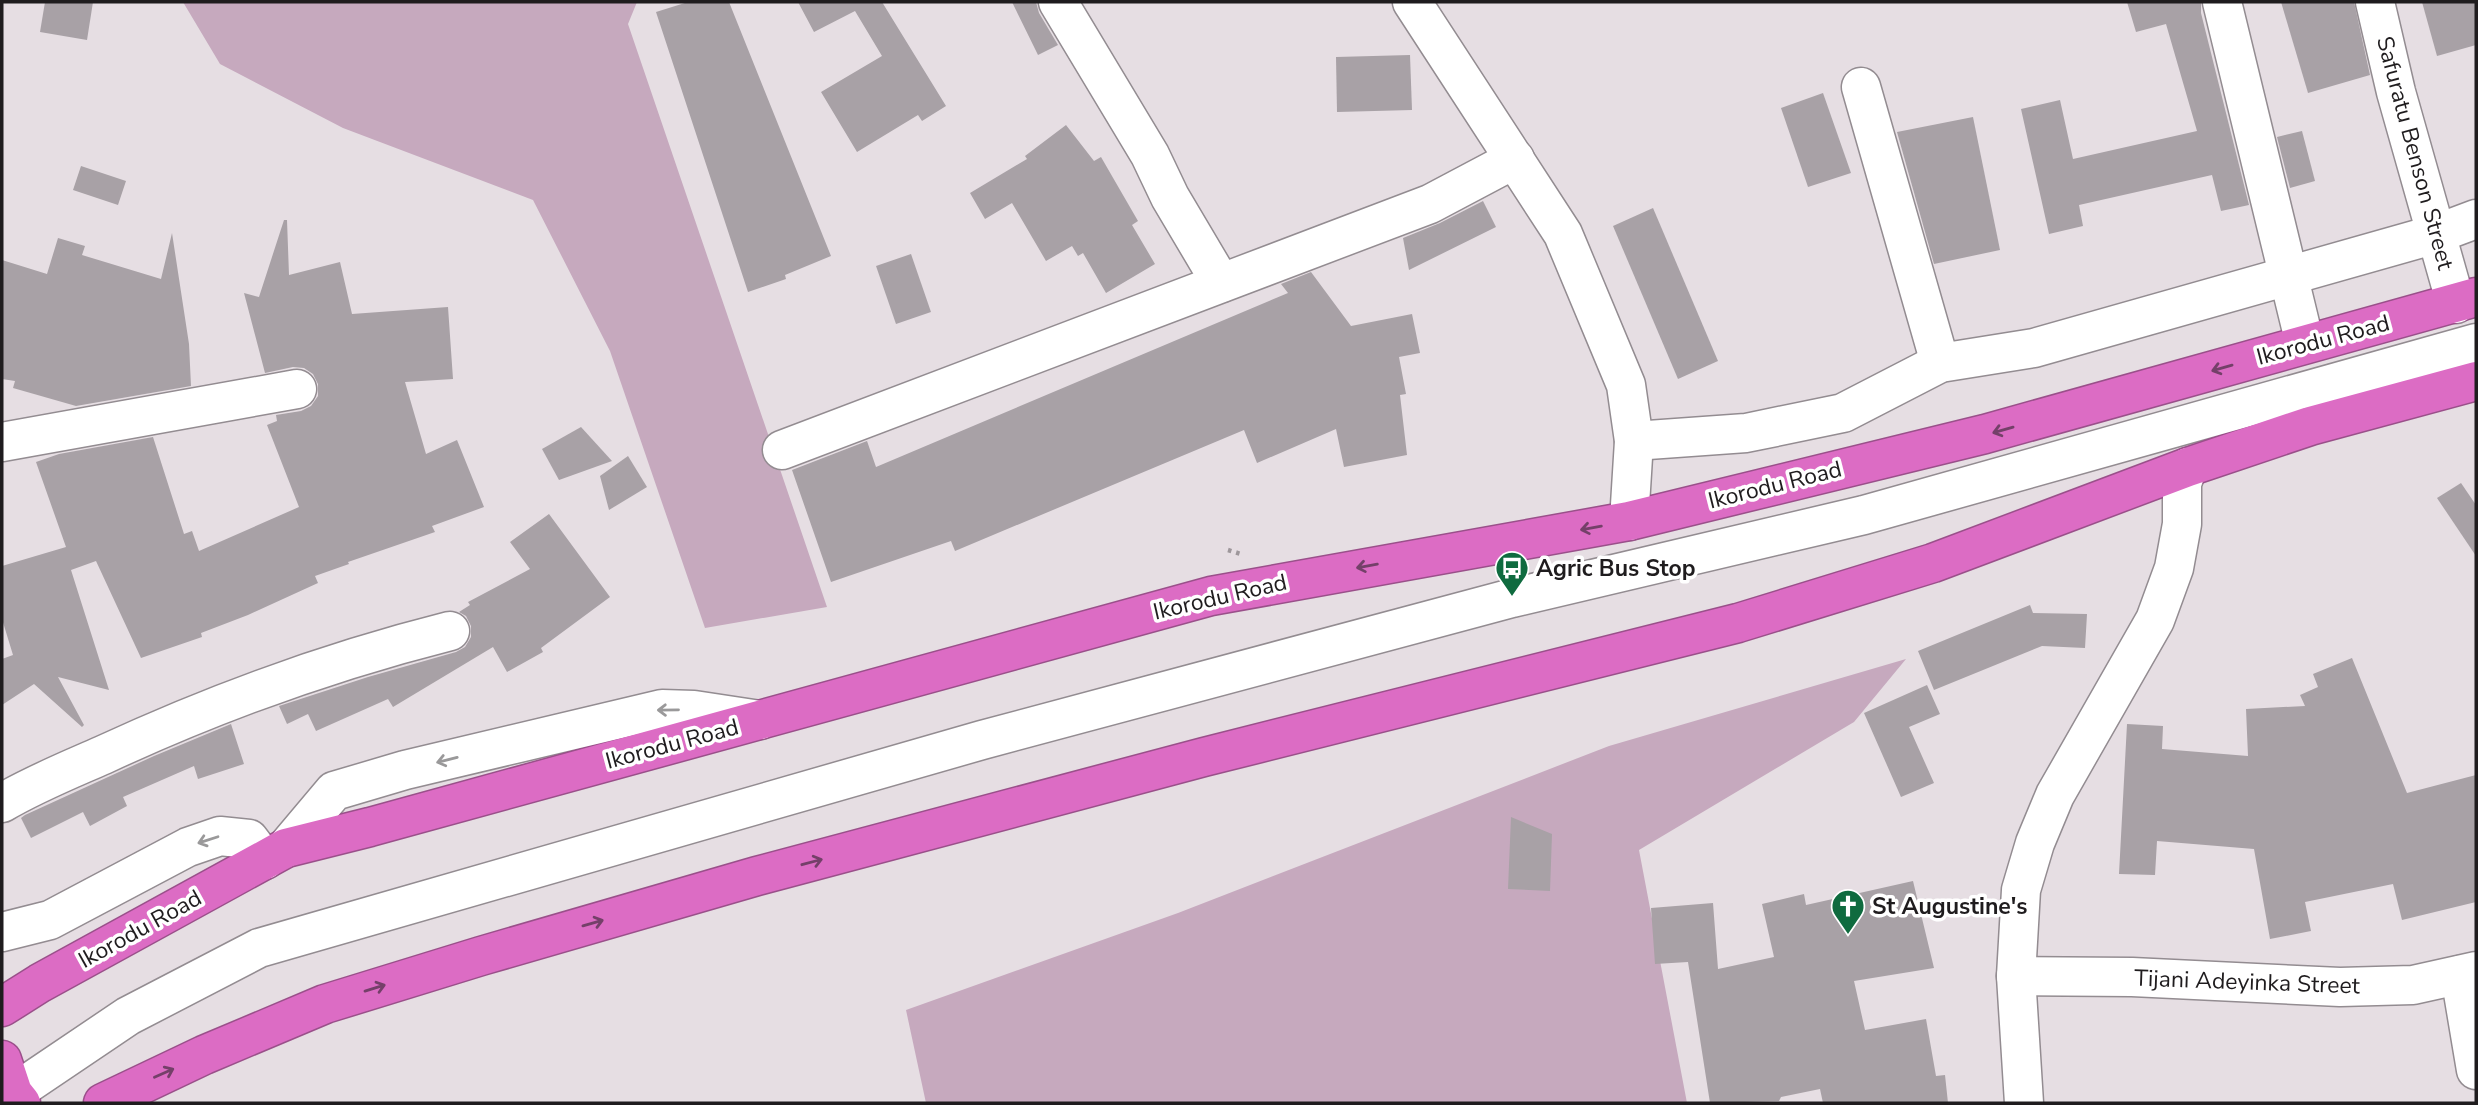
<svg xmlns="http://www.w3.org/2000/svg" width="2478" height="1105" font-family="'Nunito Sans',sans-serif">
	<rect width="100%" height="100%" fill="#e6dee3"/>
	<g fill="#c6a9be">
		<path d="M183,2H637L628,24L827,607L705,628L610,351L533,200L343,128L220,64Z"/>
		<path d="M1906,659L1854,722L1639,850L1687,1103H926L906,1010L1178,913L1609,746Z"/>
	</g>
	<g fill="#a8a1a6">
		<path d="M45,2H93L87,40L40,32Z"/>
		<path d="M688,2H729L831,256L785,275L786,279L748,292L656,12Z"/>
		<path d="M798,2H882L946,106L922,121L918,115L857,152L821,92L882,56L855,11L814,32Z"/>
		<path d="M1012,2H1036L1039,13L1058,45L1038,55Z"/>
		<path d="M2127,2H2201V13L2249,205L2221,211L2212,175L2079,205L2083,226L2049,234L2021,109L2060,100L2073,159L2197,131L2166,24L2136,32Z"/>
		<path d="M2281,2H2354L2370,75L2308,93Z"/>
		<path d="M2422,2H2476V45L2437,56Z"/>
		<path d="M1410,55L1412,110L1337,112L1336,57Z"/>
		<path d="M1823,93L1851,173L1808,187L1781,108Z"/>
		<path d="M1973,117L2000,250L1934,264L1897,132Z"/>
		<path d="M1066,125L1094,161L1101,157L1138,221L1132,225L1155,264L1106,293L1083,253L1078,256L1072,246L1046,261L1012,203L985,219L970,193L1027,159L1025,156Z"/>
		<path d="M2302,131L2315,181L2290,188L2277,137Z"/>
		<path d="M81,166L126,181L118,205L73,190Z"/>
		<path d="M1483,201L1496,227L1409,270L1403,238L1440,223Z"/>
		<path d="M1653,208L1718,361L1678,379L1613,226Z"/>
		<path d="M284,220H287L289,275L340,262L352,314L448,307L453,379L405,382L426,454L457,440L484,507L432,526L435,532L348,562L349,564L315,576L318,583L248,615L201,633L202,637L141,658L96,561L71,570L109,690L58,677L84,725L82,727L34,684L2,705V659L13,655L2,619V566L66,547L36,462L59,454L153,437L184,534L192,531L199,551L299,507L267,425L277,421L276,415L301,411L311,406L318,396V384L313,374L304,368L293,367L265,373L244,293L259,297Z"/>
		<path d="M172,233L189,344L191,386L76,406L13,388L15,381L2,379V260L47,274L58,238L85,246L82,255L161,279Z"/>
		<path d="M911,254L931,312L896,324L876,266Z"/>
		<path d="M1311,272L1351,326L1412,314L1420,353L1399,357L1406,394L1400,395L1407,455L1344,467L1336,429L1257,463L1244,430L955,551L951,541L831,582L792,470L867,441L876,467L1288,293L1281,284Z"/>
		<path d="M581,427L612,461L559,480L542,449Z"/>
		<path d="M628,456L647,487L609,510L600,476Z"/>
		<path d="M2461,483L2476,505V556L2437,498Z"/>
		<path d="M549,514L610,597L541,648L543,652L507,672L493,647L393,707L388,699L316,731L308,714L287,724L279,706L368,677L456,652L465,647L471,637V626L466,616L459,612L470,605L468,602L530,569L510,542Z"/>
		<path d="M2030,605L2033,613L2087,614L2085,648L2042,646L1934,690L1918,651Z"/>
		<path d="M2352,658L2407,793L2476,775V902L2402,920L2393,884L2305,902L2311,931L2270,939L2254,849L2157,841L2155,875L2119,874L2127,724L2163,726L2162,749L2248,756L2246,709L2305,706L2300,695L2318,687L2313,674Z"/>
		<path d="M1927,685L1940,714L1909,727L1934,783L1901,797L1864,713Z"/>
		<path d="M231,724L244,764L198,779L194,766L123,797L127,806L90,826L83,812L31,838L21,818L25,815L154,756Z"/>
		<path d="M1511,817L1552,834L1550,891L1508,889Z"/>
		<path d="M1913,881L1934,968L1854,981L1865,1030L1926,1019L1936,1076L1945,1075L1948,1103H1823L1820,1089L1781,1097L1779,1101L1710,1103L1688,962L1655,964L1651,908L1713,903L1718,969L1774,957L1762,904L1804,894L1806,905Z"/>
	</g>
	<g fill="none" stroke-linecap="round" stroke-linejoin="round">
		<defs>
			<g id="minor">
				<path d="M1058,2L1150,155L1170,197L1221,283"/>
				<path d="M1412,2L1563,234L1626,385L1634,441L1629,521"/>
				<path d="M2222,2L2305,344"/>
				<path d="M2375,2L2396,92L2456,304"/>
				<path d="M1861,87L1940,363"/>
				<path d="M1634,441L1746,433L1843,413L1940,363L2034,348L2436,234L2476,219"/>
				<path d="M2,442L297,389"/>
				<path d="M782,450L1430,204L1515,159"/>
				<path d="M2,803C34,784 69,770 103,755C215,703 331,661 450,631"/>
				<path d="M286,848L334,791L405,770L662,709L694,710L760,720"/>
				<path d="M2,932L50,920L188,847L220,836L249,839L265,860"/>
				<path d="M2460,975L2476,1070"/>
				<path d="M2016,976L2132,977L2340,987L2413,985L2476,971"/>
				<path d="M2,1101L128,1016L259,948L982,740L1512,598L1864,515L2476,343"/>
				<path d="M2024,1103L2016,976L2021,890L2035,843L2055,795L2155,620L2174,568L2182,524V483L2188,467"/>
			</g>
			<g id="highway">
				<path d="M2,1007L40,983L286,848L370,827L1211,596L1629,521L1985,434L2476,297"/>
				<path d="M2,1060L13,1093L21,1103"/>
				<path d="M103,1103L204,1055L325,1004L481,956L757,876L1204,757L1738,623L1933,563L2188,467L2310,426L2476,381"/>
			</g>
		</defs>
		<use href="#minor" stroke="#938c91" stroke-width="41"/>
		<use href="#highway" stroke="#9a508a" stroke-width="41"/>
		<path stroke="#9e979b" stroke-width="4.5" stroke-dasharray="3.5 5" stroke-linecap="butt" d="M1228,550L1241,554"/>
		<use href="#minor" stroke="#fff" stroke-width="38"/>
		<use href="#highway" stroke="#dc6cc4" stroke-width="38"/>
	</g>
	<defs><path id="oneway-shaft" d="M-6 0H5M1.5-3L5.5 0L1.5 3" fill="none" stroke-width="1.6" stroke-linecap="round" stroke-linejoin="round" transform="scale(1.75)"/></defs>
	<g stroke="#744069">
		<use href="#oneway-shaft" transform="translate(2222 368) rotate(164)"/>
		<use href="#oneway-shaft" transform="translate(2003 430) rotate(164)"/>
		<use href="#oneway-shaft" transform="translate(1591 528) rotate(170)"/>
		<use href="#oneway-shaft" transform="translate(1367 566) rotate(170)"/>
		<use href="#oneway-shaft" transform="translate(812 862) rotate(-15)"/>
		<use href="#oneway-shaft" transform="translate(593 923) rotate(-16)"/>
		<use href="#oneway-shaft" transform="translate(375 988) rotate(-17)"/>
		<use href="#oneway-shaft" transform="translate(164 1073) rotate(-24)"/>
	</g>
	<g stroke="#9a999a">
		<use href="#oneway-shaft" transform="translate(668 710) rotate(179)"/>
		<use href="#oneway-shaft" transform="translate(447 760) rotate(166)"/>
		<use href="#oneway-shaft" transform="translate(208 840) rotate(162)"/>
	</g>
	<defs>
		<symbol id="bus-pin" viewBox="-11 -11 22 30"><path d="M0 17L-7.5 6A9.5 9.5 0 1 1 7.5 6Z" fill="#0f6b3f" stroke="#fff"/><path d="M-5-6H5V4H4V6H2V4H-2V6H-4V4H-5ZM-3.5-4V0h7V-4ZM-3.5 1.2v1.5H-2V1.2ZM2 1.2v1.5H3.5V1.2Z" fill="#fff"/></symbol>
		<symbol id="church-pin" viewBox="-11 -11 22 30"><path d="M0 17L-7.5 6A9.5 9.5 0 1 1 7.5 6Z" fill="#0f6b3f" stroke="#fff"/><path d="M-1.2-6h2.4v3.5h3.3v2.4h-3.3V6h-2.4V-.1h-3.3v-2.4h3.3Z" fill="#fff"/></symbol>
	</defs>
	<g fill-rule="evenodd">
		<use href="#bus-pin" x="1493" y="549" width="38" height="52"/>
		<use href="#church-pin" x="1829" y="887" width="38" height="52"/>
	</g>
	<g text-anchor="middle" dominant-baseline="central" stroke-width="7" stroke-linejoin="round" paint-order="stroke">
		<g font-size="23" fill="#1f1c1e" stroke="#fff">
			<text transform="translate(2415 153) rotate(75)">Safuratu Benson Street</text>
			<text transform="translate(2323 340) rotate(-15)">Ikorodu Road</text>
			<text transform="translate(1775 485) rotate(-14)">Ikorodu Road</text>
			<text transform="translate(1220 597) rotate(-13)">Ikorodu Road</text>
			<text transform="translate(672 744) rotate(-15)">Ikorodu Road</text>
			<text transform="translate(140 929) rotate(-29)">Ikorodu Road</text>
			<text transform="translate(2247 982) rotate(2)">Tijani Adeyinka Street</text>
		</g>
		<g font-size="23" font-weight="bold" fill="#1f1c1e" stroke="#fff" text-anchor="start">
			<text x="1536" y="568">Agric Bus Stop</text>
			<text x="1872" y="906">St Augustine's</text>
		</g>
	</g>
	<rect width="2478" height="1105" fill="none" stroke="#1f1c1e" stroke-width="7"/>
</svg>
